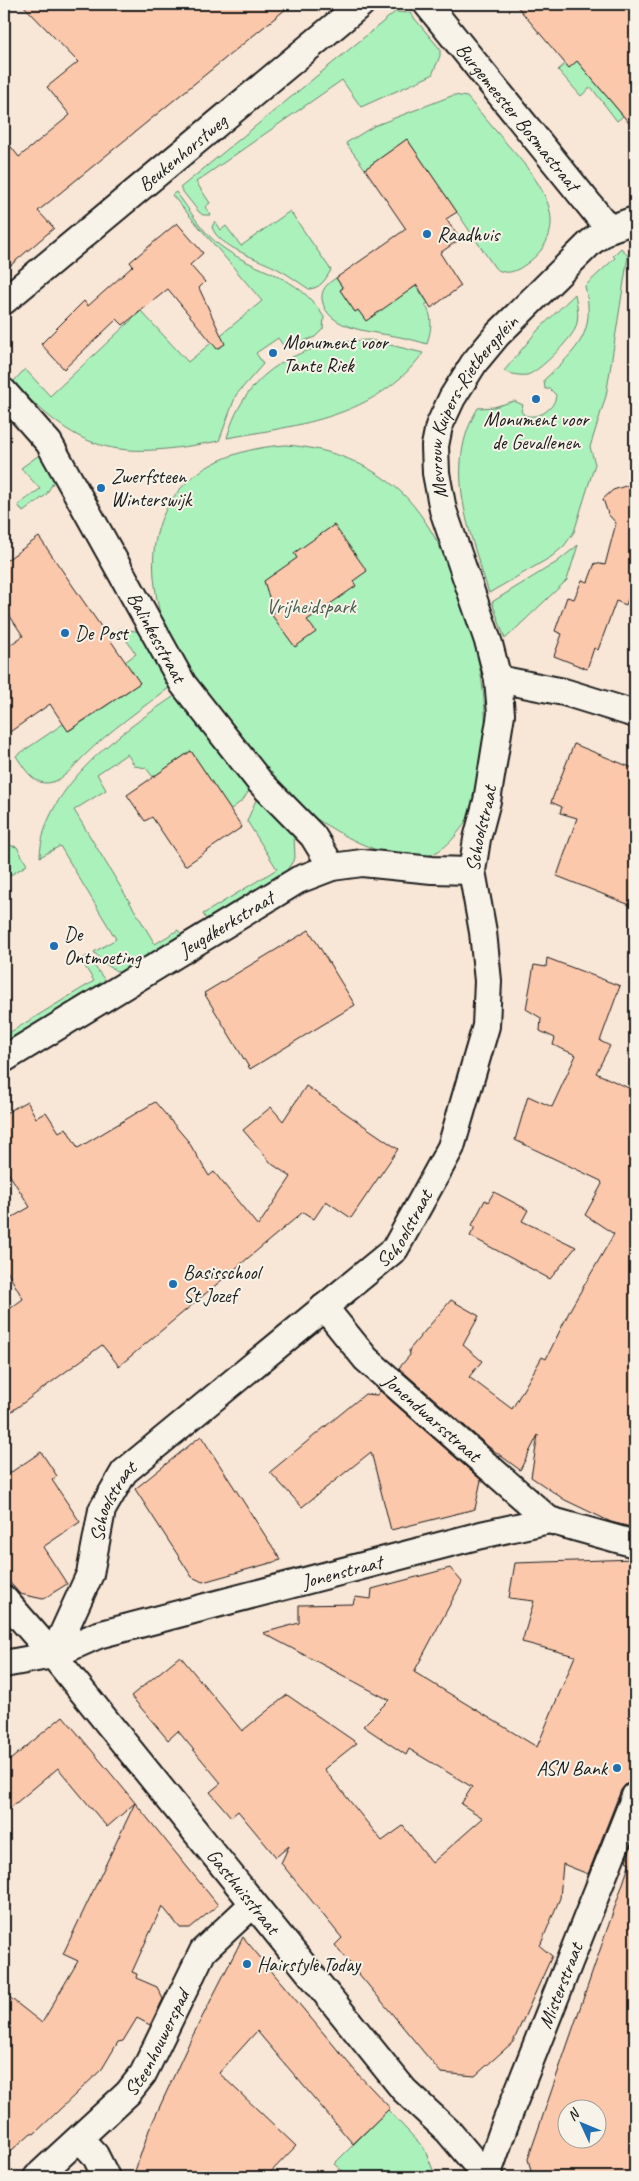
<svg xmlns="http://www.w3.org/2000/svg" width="639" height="2181" font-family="Caveat,sans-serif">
	<rect width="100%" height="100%" fill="#f8e6d6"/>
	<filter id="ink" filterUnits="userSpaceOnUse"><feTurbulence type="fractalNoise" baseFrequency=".02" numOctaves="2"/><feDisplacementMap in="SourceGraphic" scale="10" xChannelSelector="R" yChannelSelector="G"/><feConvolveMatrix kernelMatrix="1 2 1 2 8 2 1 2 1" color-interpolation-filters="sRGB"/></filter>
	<g filter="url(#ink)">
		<g fill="#abf1bc" stroke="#64866c">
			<path d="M395,12L410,13L440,49V56L432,75L361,107L342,80L196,182L210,203L205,207L211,215H203L199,212L180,188Z"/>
			<path d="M577,61L623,116L617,121L591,87L581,96L558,70L565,64L569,68Z"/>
			<path d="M454,95L467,97C480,113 494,128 507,144C536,177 577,224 529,262C518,270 508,277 495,268L407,139L365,169L346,143L374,126Z"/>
			<path d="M176,192C190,210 203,234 222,247C260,275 296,272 324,317L323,329L315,337L285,348L278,338L256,353L263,364L236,395L219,441C120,459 84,457 13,382L25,369L50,396L141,311L188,362L262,301L172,195Z"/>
			<path d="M290,211L331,270C325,280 321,288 309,289C298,282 289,275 278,269C261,260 218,247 212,227L215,221L221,230L226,226L241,246Z"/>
			<path d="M621,248L628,256L606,396L590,447L595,464L574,532L564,546L551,557L489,593C470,533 442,467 478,408L494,407L514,401L523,405L521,411L524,415C538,420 555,409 556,395L550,389H545L544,380C578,348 596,334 585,286L615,258L613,256Z"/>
			<path d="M336,278L343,288L340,290L355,312L358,310L366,320L416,286L428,303L425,305C434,317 431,330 427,344C418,341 409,339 400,337C377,332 326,331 322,299C321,289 328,283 336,278Z"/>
			<path d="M575,294C577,305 580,318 575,329C570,340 539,372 527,375C519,376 511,374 504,371L537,331Z"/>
			<path d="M370,340L423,353C376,417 300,425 227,438C246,368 303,342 370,340Z"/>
			<path d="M286,445C326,448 361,460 393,485C467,543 522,760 456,835C447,847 433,857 417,858C376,859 311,820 283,792C265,774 251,752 235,732C217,710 196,688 181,663C166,641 158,612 155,586C143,498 202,450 286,445Z"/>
			<path d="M42,453L55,479L46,495L23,512L18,505L40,489L21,468Z"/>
			<path d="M578,545L567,580L505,639L492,602L557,562Z"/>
			<path d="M119,629L136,631L143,637L173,685C142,708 110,730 83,757C73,767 61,783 46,783C32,783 23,766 16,756L63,724L69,731L140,683L125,662L136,654Z"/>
			<path d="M179,693L252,786L243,800L230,810L191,751L153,777L146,768L135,766L127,754L97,774L106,790L74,810L155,944L178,930L183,937L121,974L104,963L94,952L116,939L60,846L40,857C42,786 125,729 179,693Z"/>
			<path d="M259,793L294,836L295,858L283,876L208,922L203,914L277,869L247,821Z"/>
			<path d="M4,844L17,847L27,865L4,879Z"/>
			<path d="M87,956L107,983L4,1044V1036L94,981L81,960Z"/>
			<path d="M388,2110L424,2148L436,2177H350L334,2164Z"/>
		</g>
		<g fill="#fbc8ac" stroke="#1c1c1c" fill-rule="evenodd">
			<path d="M22,4H292L38,211L54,228L4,271V138L19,157L70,115L47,87L78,62Z"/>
			<path d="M515,4H635V130L577,61L569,68Z"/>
			<path d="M407,139L457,212L446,219L460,239L440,253L461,286L431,308L417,285L366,321L358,310L355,312L340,290L343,288L336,278L406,229L365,169Z"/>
			<path d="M177,223L203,253L190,265L205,282L199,288L225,344L217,349L168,289L123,325L117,319L64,369L41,344L84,301L88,306L133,266L130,262Z"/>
			<path d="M635,483V578L626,605L616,601L598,650L594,648L587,669L554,656L562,634L555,631L567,597L574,599L582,580L588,582L595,563L605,565L616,523L608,514L603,499L613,490Z"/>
			<path d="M334,525L367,571L353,581L356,586L307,620L316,632L295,647L271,614L274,613L264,581L297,558L294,553Z"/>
			<path d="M39,537L140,683L68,731L50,704L4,736V649L23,636L4,607V562Z"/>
			<path d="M574,744L635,769V907L557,876L577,818L560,813L562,807L551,802Z"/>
			<path d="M191,751L242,827L185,866L152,817L145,821L127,795Z"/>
			<path d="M309,930L355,1005L250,1069L204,993Z"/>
			<path d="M547,958L620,986L600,1041L610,1046L596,1073L635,1091V1528L611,1522L565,1500L531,1477L538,1435L520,1470L489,1447L399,1368L410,1355L409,1350L451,1300L479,1316L463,1345L482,1361L469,1377L512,1409L542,1357L546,1359L571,1308L614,1234L585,1215L602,1184L601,1181L515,1140L528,1096L552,1107L576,1055L553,1045L555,1038L540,1031L541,1018L526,1009L534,965L546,967Z"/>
			<path d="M306,1086L398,1149L351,1218L326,1201L314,1219L303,1212L119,1366L102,1345L4,1417V1313L23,1299L4,1266V1222L30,1207L4,1166V1114L27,1101L36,1118L46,1112L59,1132L66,1128L78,1148L155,1102L188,1141L209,1176L214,1172L258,1226L291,1177L272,1164L243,1130L271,1107L283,1121Z"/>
			<path d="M494,1192L528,1210L522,1221L576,1247L550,1279L470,1236L475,1227L472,1225L485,1200L488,1202Z"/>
			<path d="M380,1391L481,1480L475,1509L391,1530L371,1452L302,1507L270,1472L365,1394L377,1395Z"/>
			<path d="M201,1436L281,1560L203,1582L192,1577L135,1489Z"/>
			<path d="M41,1452L57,1476L52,1480L80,1522L43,1547L67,1584L43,1599L20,1594L4,1576V1477Z"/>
			<path d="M635,1559V1781L626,1784L621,1790L588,1874L563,1864L560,1898L540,1946L552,1956L513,2042L475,2076L441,2073L335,1945L342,1938L281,1863L289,1846L276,1857L238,1811L231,1817L210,1792L221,1783L178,1731L168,1740L131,1696L180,1656L242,1731L287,1695L357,1743L324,1769L382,1841L403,1826L432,1863L483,1818L461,1804L472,1787L409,1749L406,1755L363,1726L389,1700L263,1633L299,1623V1605L353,1604L355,1597L371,1599L372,1589L450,1568L462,1582L414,1672L537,1747L575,1656L522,1642L534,1601L509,1598L515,1563Z"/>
			<path d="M63,1716L123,1788L218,1905L190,1928H180L162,1906L132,1972L137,1974L136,1978L157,1987L163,1999L150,2025L137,2018L123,2041L118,2042L102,2069L34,2134L31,2133L4,2157V1993L42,2023L78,1961L63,1954L135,1803L107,1827L58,1768L4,1813V1765Z"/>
			<path d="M635,1836V2177H538L531,2171L528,2159L630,1863L626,1861ZM566,2108H596V2138H566Z"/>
			<path d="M243,1937L356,2072L390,2108L353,2144L257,2031L219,2073L296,2146L266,2177H133L149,2130L189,2043Z"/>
		</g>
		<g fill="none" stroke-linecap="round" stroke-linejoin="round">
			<defs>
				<g id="street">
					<path id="s1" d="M427,4L609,229"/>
					<path id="s2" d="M4,301L361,4"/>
					<path id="s3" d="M4,392L49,443L183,684L260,782L313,836L332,867"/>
					<path d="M498,679L564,692L635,714"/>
					<path id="s4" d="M4,1059L298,880L332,867L362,863L432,870L472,871"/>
					<path id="s5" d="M324,1307L366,1359L549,1520"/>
					<path id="s6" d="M4,1599L53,1655L404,2090L448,2131L487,2177"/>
					<path id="s7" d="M53,1655L90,1574L102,1510L124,1472L395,1249L451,1147L486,1026L488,981L483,932L472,871L477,839L487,801L501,714L498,679L489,644L443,510L436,473L435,446L439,426L452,398L474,363L498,334L591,242L609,229L635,220"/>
					<path id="s8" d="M4,1664L53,1655L98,1635L481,1535L549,1520L635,1544"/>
					<path d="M80,2139L95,2155L106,2177"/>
					<path id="s9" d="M487,2176L504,2127L635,1796"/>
					<path id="s10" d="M37,2177L128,2093L143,2074L203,1951L253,1904"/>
				</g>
			</defs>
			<use href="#street" stroke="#1c1c1c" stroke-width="30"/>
			<use href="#street" stroke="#f7f3e8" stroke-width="26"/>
		</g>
	</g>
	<g fill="#1f6fb2" stroke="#f7f3e8" stroke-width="2">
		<circle cx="427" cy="234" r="5"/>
		<circle cx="273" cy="353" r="5"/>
		<circle cx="536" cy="399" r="5"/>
		<circle cx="101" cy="488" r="5"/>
		<circle cx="65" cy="633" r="5"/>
		<circle cx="54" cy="946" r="5"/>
		<circle cx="173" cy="1284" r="5"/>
		<circle cx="617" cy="1768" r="5"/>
		<circle cx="247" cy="1964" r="5"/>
	</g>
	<g text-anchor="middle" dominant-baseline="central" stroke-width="4" stroke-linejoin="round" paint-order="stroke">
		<g font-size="20" fill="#1c1c1c" stroke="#f7f3e8">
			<text stroke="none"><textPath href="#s1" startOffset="145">Burgemeester Bosmastraat</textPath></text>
			<text stroke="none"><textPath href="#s2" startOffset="232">Beukenhorstweg</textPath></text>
			<text stroke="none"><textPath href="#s7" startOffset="1435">Mevrouw Kuipers-Rietbergplein</textPath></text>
			<text stroke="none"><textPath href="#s3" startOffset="290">Balinkesstraat</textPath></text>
			<text stroke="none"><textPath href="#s7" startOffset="991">Schoolstraat</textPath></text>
			<text stroke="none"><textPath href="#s4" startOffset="260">Jeugdkerkstraat</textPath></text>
			<text stroke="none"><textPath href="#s7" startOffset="571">Schoolstraat</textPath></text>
			<text stroke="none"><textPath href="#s5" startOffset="155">Jonendwarsstraat</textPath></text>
			<text stroke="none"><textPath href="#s7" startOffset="166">Schoolstraat</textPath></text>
			<text stroke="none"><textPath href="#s8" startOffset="351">Jonenstraat</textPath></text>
			<text stroke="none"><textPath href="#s6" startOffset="378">Gasthuisstraat</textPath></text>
			<text stroke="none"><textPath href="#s9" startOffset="204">Misterstraat</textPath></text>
			<text stroke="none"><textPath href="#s10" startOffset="182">Steenhouwerspad</textPath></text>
		</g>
		<g font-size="20" fill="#1c1c1c" stroke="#f7f3e8" text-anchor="start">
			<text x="437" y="234">Raadhuis</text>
			<text x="283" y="342">Monument voor<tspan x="283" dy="23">Tante Riek</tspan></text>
			<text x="536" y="419" text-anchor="middle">Monument voor<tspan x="536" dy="23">de Gevallenen</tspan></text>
			<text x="111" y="476">Zwerfsteen<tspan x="111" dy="23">Winterswijk</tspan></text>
			<text x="75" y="633">De Post</text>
			<text x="64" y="934">De<tspan x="64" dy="23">Ontmoeting</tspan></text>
			<text x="183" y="1272">Basisschool<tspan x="183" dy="23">St Jozef</tspan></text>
			<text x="607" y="1768" text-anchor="end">ASN Bank</text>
			<text x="257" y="1964">Hairstyle Today</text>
		</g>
		<g font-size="20" fill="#475c4c" stroke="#f7f3e8">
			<text x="311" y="606">Vrijheidspark</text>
		</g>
	</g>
	<rect width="639" height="2181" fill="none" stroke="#f7f3e8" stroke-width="20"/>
	<rect x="10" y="10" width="619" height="2161" fill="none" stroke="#1c1c1c" stroke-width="2" filter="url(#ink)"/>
	<g transform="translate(582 2124) rotate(314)"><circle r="24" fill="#f7f3e8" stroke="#9f9d96"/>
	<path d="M0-4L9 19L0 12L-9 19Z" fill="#1f6fb2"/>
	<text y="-8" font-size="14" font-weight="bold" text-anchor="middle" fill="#1c1c1c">N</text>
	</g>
</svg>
